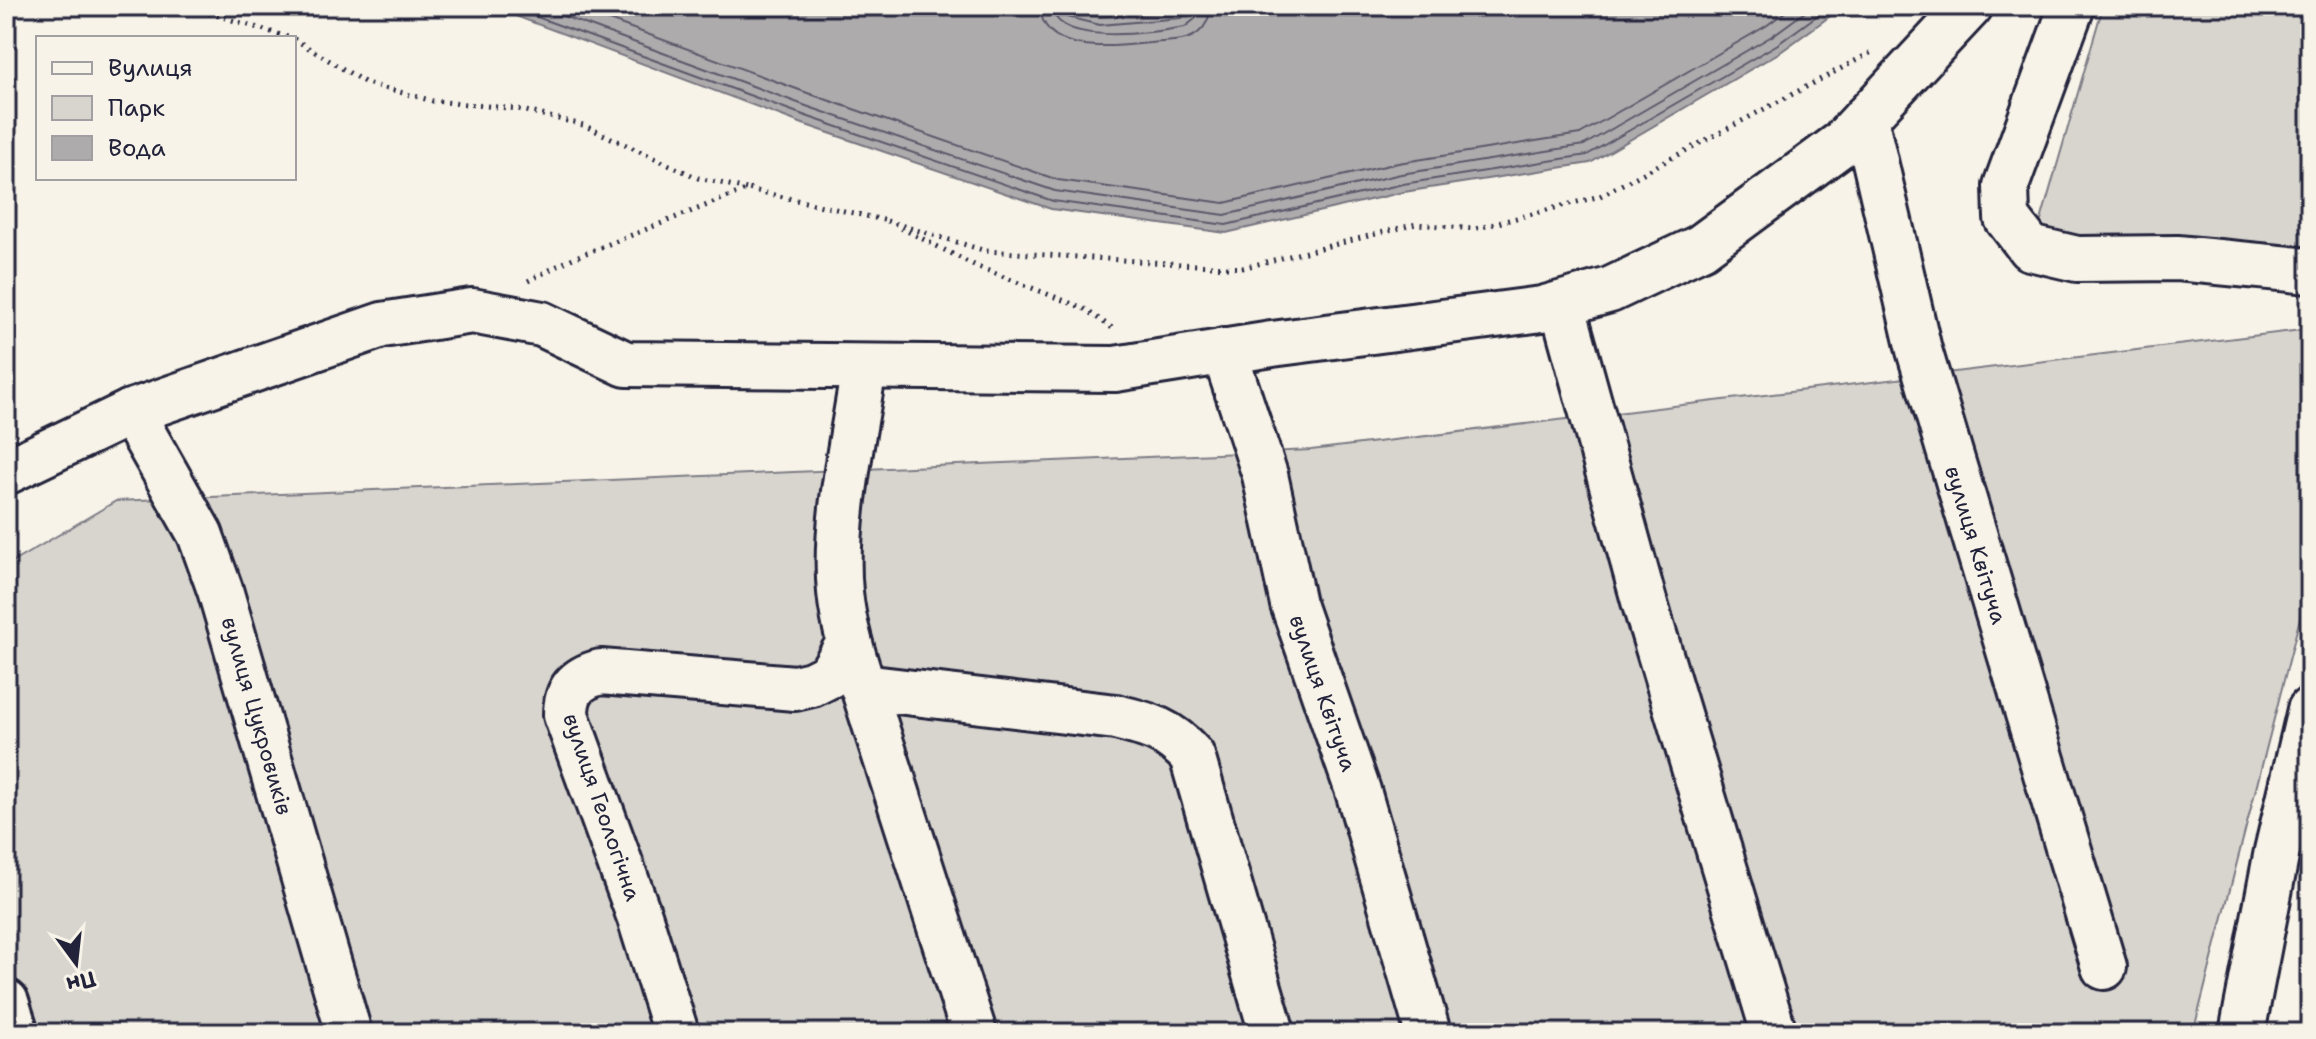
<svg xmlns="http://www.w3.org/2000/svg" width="2316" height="1039" font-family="'Shantell Sans',sans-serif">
	<rect width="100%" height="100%" fill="#f7f3e8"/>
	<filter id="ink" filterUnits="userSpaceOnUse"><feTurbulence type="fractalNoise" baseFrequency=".0125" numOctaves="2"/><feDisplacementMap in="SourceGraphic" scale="16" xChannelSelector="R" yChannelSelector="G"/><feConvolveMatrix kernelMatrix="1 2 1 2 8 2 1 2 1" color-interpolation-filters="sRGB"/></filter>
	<g filter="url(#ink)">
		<g fill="#d8d5cf" stroke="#7d7c85" stroke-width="2">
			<path d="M1056,6H1223L1100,17Z"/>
			<path d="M2103,6H2310V266L2038,231Z"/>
			<path d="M2310,329V579L2193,1033H6V566L116,501L1311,450Z"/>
		</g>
		<path fill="#aeabad" stroke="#76747f" stroke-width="2" d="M489,6H1056L1100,17L1223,6H1844L1782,51L1590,163L1404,192L1226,233L1051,209L803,124Z"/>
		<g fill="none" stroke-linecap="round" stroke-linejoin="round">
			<g stroke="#5a5969" stroke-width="2">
				<path d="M507,6L806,116L1053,201L1226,225L1403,184L1587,155L1778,44L1830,6"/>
				<path d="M536,6L809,107L1055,191L1225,215L1401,174L1584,145L1772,36L1813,6"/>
				<path d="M571,6L813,95L1058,180L1224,203L1398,163L1580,134L1766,26L1793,6"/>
				<path d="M1040,6C1042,57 1116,46 1150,43C1165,41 1186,43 1198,33C1207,26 1210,17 1211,6"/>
				<path d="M1052,6C1055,48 1157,32 1185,27L1196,18L1199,6"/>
				<path d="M1062,6L1067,17L1100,25L1181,18L1187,13L1189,6"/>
			</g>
			<defs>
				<g id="minor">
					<path d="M2072,6L2006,186L2007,218L2030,248L2077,259L2177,258L2310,271"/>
					<path d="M1865,118L1919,350L2104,967"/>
					<path d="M1562,304L1644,601L1774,1033"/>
					<path d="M1224,351L1265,475L1293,604L1358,791L1428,1033"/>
					<path d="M864,367C854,434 833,525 840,592C843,624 853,656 863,687L974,1033"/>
					<path d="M131,412L200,534L220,590L349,1033"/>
					<path d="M6,472L131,412L382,325L472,311L542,324L626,364L1115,369L1272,344L1542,309L1610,290L1701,247L1841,144L1970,6"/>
					<path d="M863,687L1116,717C1149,725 1169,730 1192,756L1272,1033"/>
					<path d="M6,1002L16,1033"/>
					<path d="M676,1033L640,918L566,715C566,690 576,678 601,672L795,688L812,684L830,675L849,643"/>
					<path d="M2242,1033L2277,851L2310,710"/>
				</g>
			</defs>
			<use href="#minor" stroke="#22223b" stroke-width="50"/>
			<g stroke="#22223b" stroke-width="5" stroke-dasharray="2 6" stroke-linecap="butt">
				<path d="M186,6L291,38"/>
				<path d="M294,39L366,83L433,101L518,109L583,125L698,178L747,189"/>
				<path d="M887,221L986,251L1242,268L1416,224L1475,229L1600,196L1872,52"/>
				<path d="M901,228L976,266L1083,308L1115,330"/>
				<path d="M528,281L571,259L748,189L888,221"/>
			</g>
			<use href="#minor" stroke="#f7f3e8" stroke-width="44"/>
		</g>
	</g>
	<g text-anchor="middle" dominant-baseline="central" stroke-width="8" stroke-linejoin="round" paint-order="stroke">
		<g font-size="22" fill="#22223b" stroke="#f7f3e8">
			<text transform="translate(1976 545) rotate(73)">вулиця Квітуча</text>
			<text transform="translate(1323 693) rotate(71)">вулиця Квітуча</text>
			<text transform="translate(257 716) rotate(74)">вулиця Цукровиків</text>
			<text transform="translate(602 807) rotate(71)">вулиця Геологічна</text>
		</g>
	</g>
	<rect width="2316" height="1039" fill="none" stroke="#f7f3e8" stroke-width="32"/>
	<rect x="16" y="16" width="2284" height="1007" fill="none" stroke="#22223b" stroke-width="3" filter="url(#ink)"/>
	<rect x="36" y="36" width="260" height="144" fill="#f7f3e8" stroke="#a29fa3" stroke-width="2"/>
	<rect x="52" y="62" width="40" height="12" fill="#f7f3e8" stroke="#a29fa3" stroke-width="2"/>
	<text x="108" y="76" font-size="24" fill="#22223b">Вулиця</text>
	<rect x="52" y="96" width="40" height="24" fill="#d8d5cf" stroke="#a29fa3" stroke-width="2"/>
	<text x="108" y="116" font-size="24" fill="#22223b">Парк</text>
	<rect x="52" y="136" width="40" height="24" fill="#aeabad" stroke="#a29fa3" stroke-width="2"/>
	<text x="108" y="156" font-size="24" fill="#22223b">Вода</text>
	<g transform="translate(76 963) rotate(165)" stroke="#f7f3e8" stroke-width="6" paint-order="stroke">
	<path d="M0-6L14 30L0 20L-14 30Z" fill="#22223b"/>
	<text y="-12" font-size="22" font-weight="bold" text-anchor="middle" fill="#22223b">Пн</text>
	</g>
</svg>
